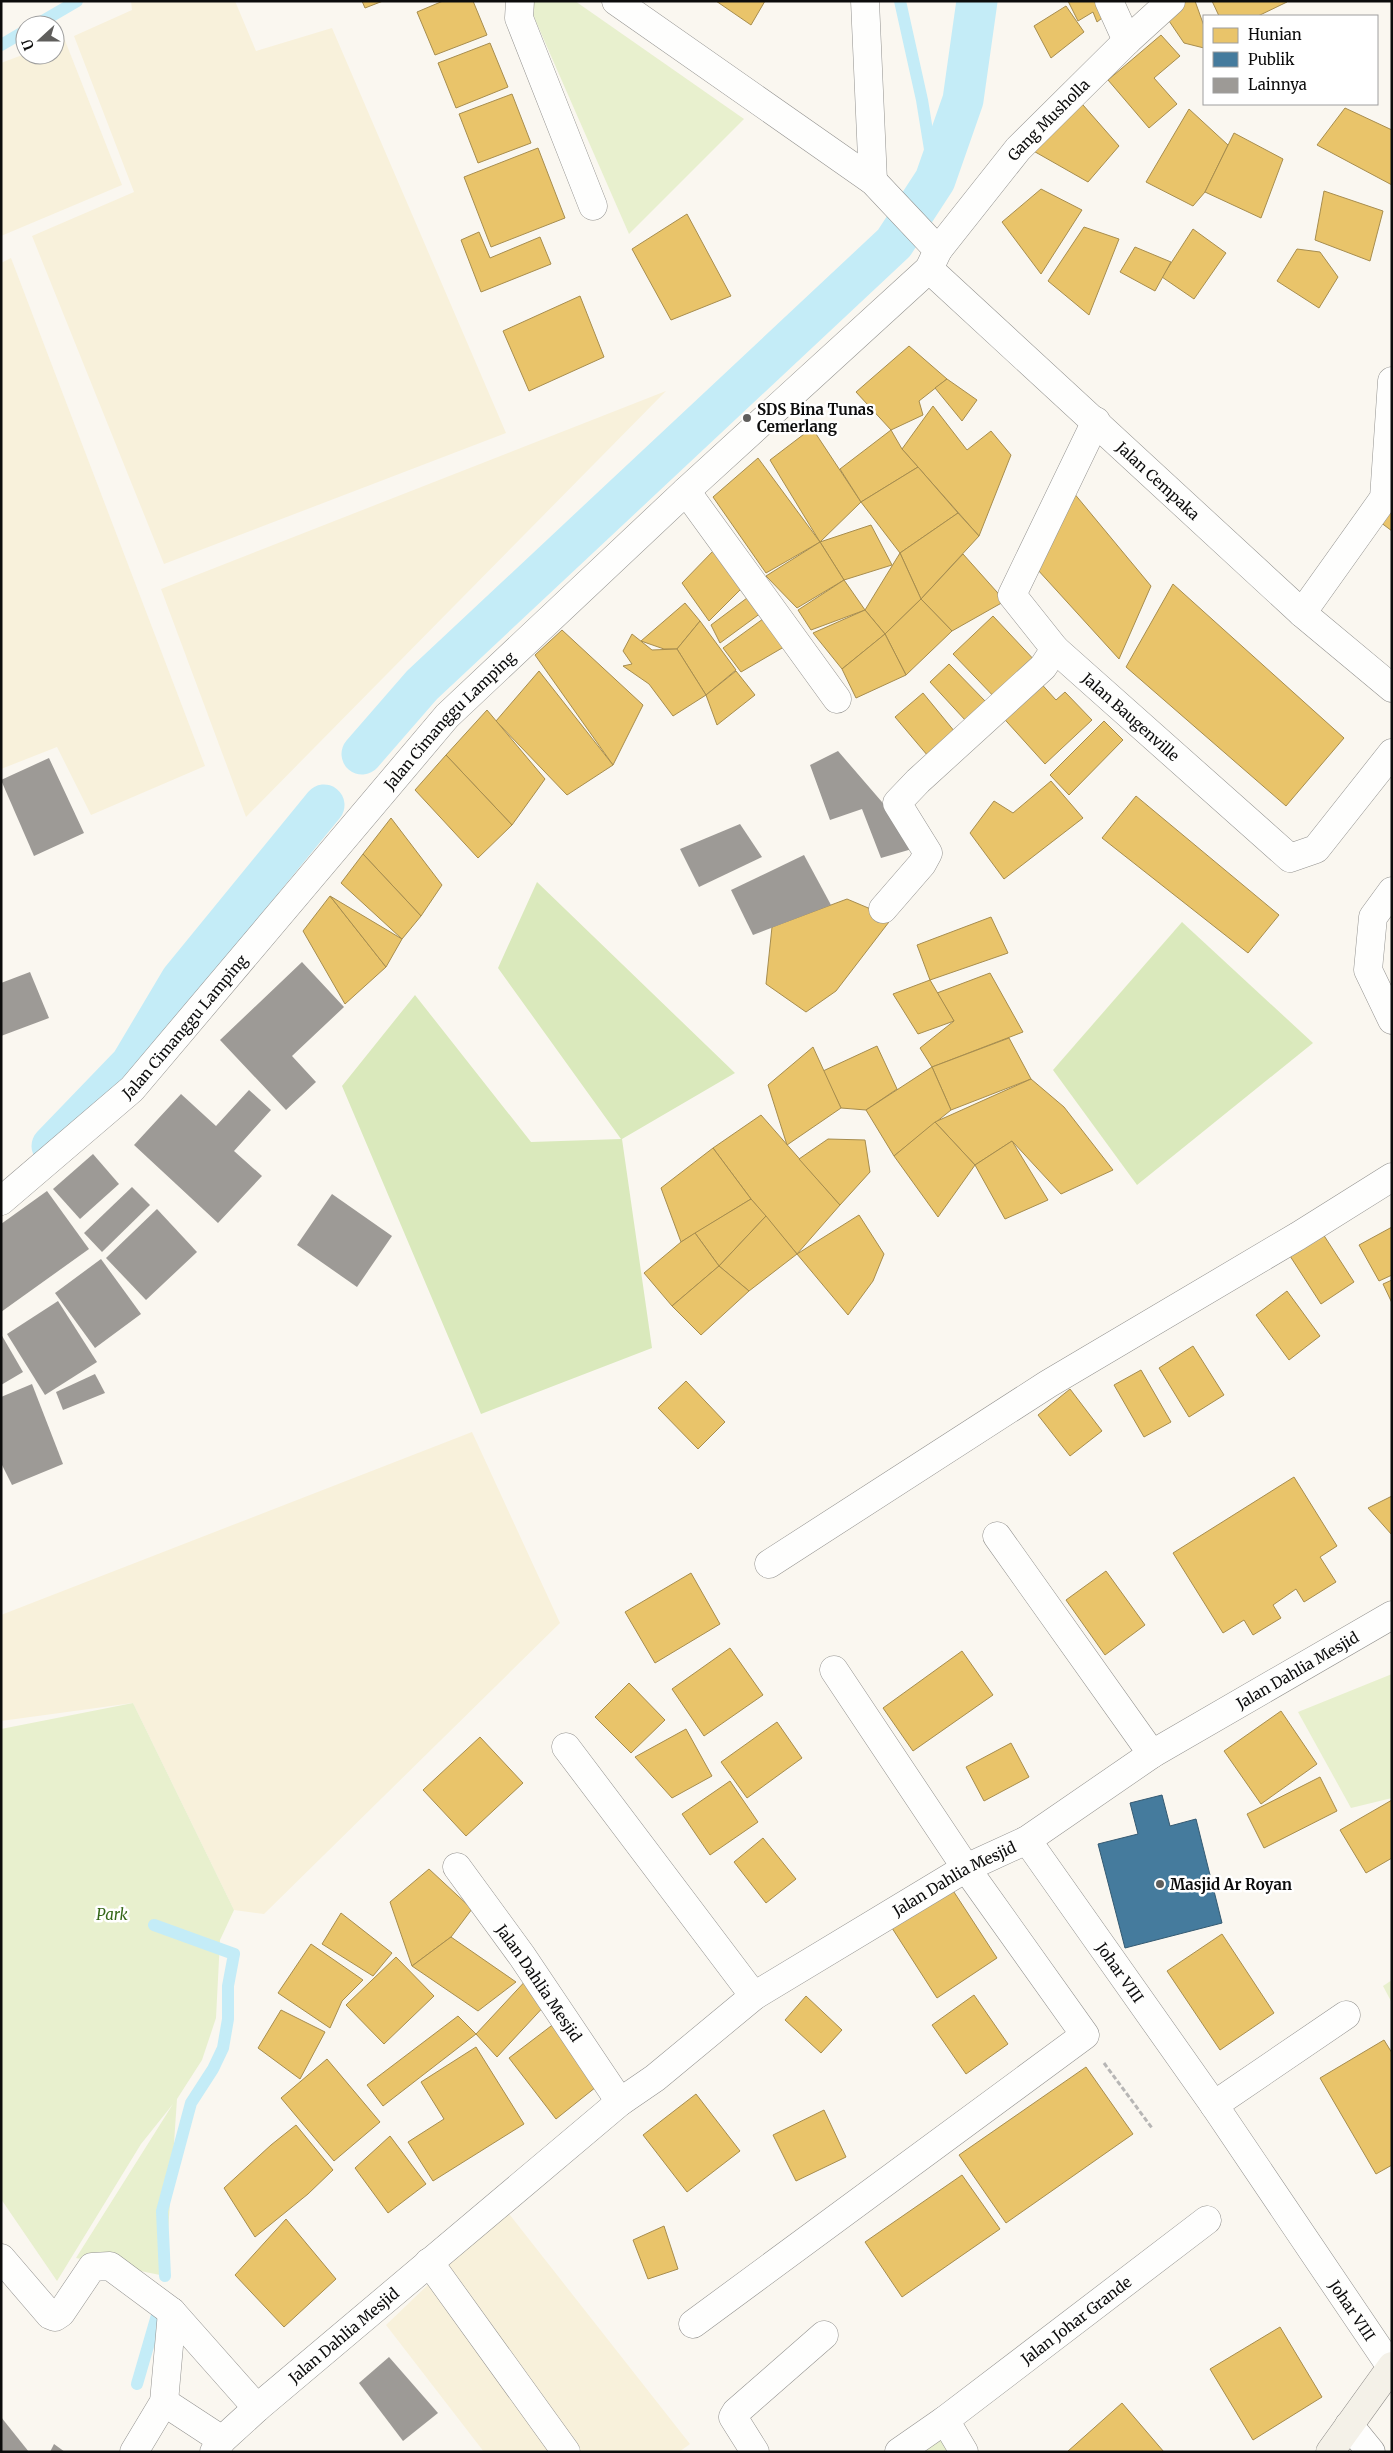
<svg xmlns="http://www.w3.org/2000/svg" width="1393" height="2453" font-family="Merriweather,serif">
	<rect width="100%" height="100%" fill="#faf7f0"/>
	<g fill="#f8f1db">
		<path d="M131,1H235L256,51L332,28L506,433L164,564L32,236L134,192L74,36L132,10Z"/>
		<path d="M64,38L122,185L1,236V63L25,54L55,55V42Z"/>
		<path d="M11,258L205,766L91,815L57,747L1,769V263Z"/>
		<path d="M666,391L246,817L161,589Z"/>
		<path d="M472,1432L560,1623L264,1914L234,1910L133,1703L1,1721V1615Z"/>
		<path d="M506,2210L690,2444L679,2452H484L386,2325Z"/>
	</g>
	<g fill="#e8f0ce">
		<path d="M527,1H575L744,119L629,234Z"/>
		<path d="M1392,1674V1798L1351,1808L1298,1712Z"/>
		<path d="M133,1703L234,1910L220,1940L216,2018L202,2060L177,2099L165,2276L76,2258L173,2104L141,2144L57,2281L1,2199V1729Z"/>
		<path d="M1392,1980V2003L1383,1986Z"/>
		<path d="M938,2435L949,2452H912Z"/>
	</g>
	<g fill="#dae9bc">
		<path d="M537,882L735,1073L622,1139L652,1348L481,1414L342,1086L415,995L531,1142L621,1139L498,968Z"/>
		<path d="M1182,922L1313,1043L1137,1185L1053,1070Z"/>
	</g>
	<g fill="#e9c46a" stroke="#a78d4e">
		<path d="M362,1H383L365,8Z"/>
		<path d="M443,1H473L487,35L435,55L417,12Z"/>
		<path d="M716,1H765L751,25Z"/>
		<path d="M1068,1H1106L1111,11L1097,22L1093,12L1078,21Z"/>
		<path d="M1185,1H1195L1204,26V48L1184,43L1165,15Z"/>
		<path d="M1212,1H1287V2L1258,16H1219Z"/>
		<path d="M1066,6L1084,32L1051,58L1034,26Z"/>
		<path d="M1161,35L1180,56L1154,78L1177,104L1149,128L1108,80Z"/>
		<path d="M490,43L508,87L456,108L438,63Z"/>
		<path d="M512,94L531,143L478,163L459,114Z"/>
		<path d="M1076,97L1119,146L1088,182L1030,149Z"/>
		<path d="M1345,108L1392,130V185L1317,145Z"/>
		<path d="M1189,109L1228,145L1205,192L1193,206L1146,182Z"/>
		<path d="M1234,133L1283,159L1261,218L1205,192Z"/>
		<path d="M538,148L565,218L491,247L464,177Z"/>
		<path d="M1041,189L1082,210L1041,274L1002,222Z"/>
		<path d="M1324,191L1383,211L1370,261L1315,240Z"/>
		<path d="M687,214L731,296L671,320L632,249Z"/>
		<path d="M1084,227L1119,239L1089,315L1048,281Z"/>
		<path d="M1193,229L1226,253L1194,299L1162,277Z"/>
		<path d="M479,232L490,258L540,237L551,264L481,292L461,240Z"/>
		<path d="M1135,247L1171,262L1155,291L1120,272Z"/>
		<path d="M1297,249L1320,252L1338,277L1319,308L1277,281Z"/>
		<path d="M580,296L604,357L529,391L503,331Z"/>
		<path d="M909,346L947,379L919,401L923,415L891,430L856,392Z"/>
		<path d="M947,379L977,400L962,421L935,388Z"/>
		<path d="M933,406L967,450L991,431L1011,455L979,536L902,449Z"/>
		<path d="M812,428L861,502L820,542L770,460Z"/>
		<path d="M891,430L902,449L918,467L861,502L840,469Z"/>
		<path d="M758,458L820,542L766,573L713,497Z"/>
		<path d="M918,467L958,513L900,553L861,502Z"/>
		<path d="M1073,492L1151,586L1119,659L1037,569Z"/>
		<path d="M1392,496V531L1376,519Z"/>
		<path d="M958,513L979,536L921,599L900,553Z"/>
		<path d="M871,525L892,565L844,580L820,542Z"/>
		<path d="M820,542L844,580L797,608L766,576Z"/>
		<path d="M715,549L742,588L709,621L682,583Z"/>
		<path d="M900,553L921,599L885,634L865,610Z"/>
		<path d="M963,554L1005,601L952,631L921,599Z"/>
		<path d="M844,580L865,610L811,630L798,610Z"/>
		<path d="M1173,584L1344,738L1286,806L1126,667Z"/>
		<path d="M747,598L761,613L720,643L711,625Z"/>
		<path d="M921,599L952,631L906,675L885,634Z"/>
		<path d="M685,603L700,621L677,649H664L641,641Z"/>
		<path d="M865,610L885,634L842,669L813,633Z"/>
		<path d="M767,616L789,644L741,672L723,648Z"/>
		<path d="M993,616L1038,664L999,702L953,654Z"/>
		<path d="M700,621L736,670L706,695L677,649Z"/>
		<path d="M562,630L643,705L613,765L535,655Z"/>
		<path d="M632,634L652,650L677,649L706,695L673,716L649,684L623,666L632,664L623,651Z"/>
		<path d="M885,634L906,675L856,698L842,669Z"/>
		<path d="M949,664L986,702L966,721L930,682Z"/>
		<path d="M539,671L613,765L567,795L496,721Z"/>
		<path d="M736,671L755,695L717,725L706,695Z"/>
		<path d="M1036,678L1056,700L1065,692L1092,720L1045,764L998,712Z"/>
		<path d="M923,693L955,732L928,756L895,717Z"/>
		<path d="M487,710L545,779L512,825L446,755Z"/>
		<path d="M1104,721L1123,740L1069,795L1050,775Z"/>
		<path d="M446,755L512,825L478,858L415,790Z"/>
		<path d="M1051,781L1083,818L1004,879L970,833L994,801L1013,813Z"/>
		<path d="M1136,796L1279,915L1248,953L1102,838Z"/>
		<path d="M391,818L442,885L421,916L363,854Z"/>
		<path d="M363,854L421,916L402,939L341,883Z"/>
		<path d="M330,896L386,967L345,1004L303,931Z"/>
		<path d="M330,896L402,939L386,967Z"/>
		<path d="M847,899L892,918L836,991L806,1012L766,984L772,927Z"/>
		<path d="M991,917L1008,953L930,980L917,945Z"/>
		<path d="M990,973L1023,1032L932,1067L920,1048L954,1021L937,993Z"/>
		<path d="M930,980L954,1021L918,1034L893,994Z"/>
		<path d="M1009,1038L1031,1079L951,1110L932,1067Z"/>
		<path d="M877,1046L897,1089L866,1110L841,1108L823,1071Z"/>
		<path d="M813,1047L841,1108L787,1145L768,1085Z"/>
		<path d="M932,1067L951,1110L894,1156L866,1110Z"/>
		<path d="M1031,1079L1064,1107L1113,1170L1061,1194L1012,1141L975,1165L935,1122Z"/>
		<path d="M761,1115L840,1205L797,1254L751,1199L713,1148Z"/>
		<path d="M935,1122L975,1165L938,1217L894,1156Z"/>
		<path d="M828,1139L865,1140L870,1172L840,1205L799,1159Z"/>
		<path d="M1012,1141L1048,1200L1005,1219L975,1165Z"/>
		<path d="M713,1148L751,1199L681,1242L661,1188Z"/>
		<path d="M751,1199L766,1216L719,1266L695,1233Z"/>
		<path d="M859,1215L884,1254L873,1281L848,1315L797,1254Z"/>
		<path d="M766,1216L797,1254L749,1291L719,1266Z"/>
		<path d="M1392,1227V1275L1379,1281L1359,1245Z"/>
		<path d="M695,1233L719,1266L672,1306L644,1273L681,1242Z"/>
		<path d="M1323,1234L1354,1282L1321,1304L1290,1256Z"/>
		<path d="M719,1266L749,1291L701,1335L672,1306Z"/>
		<path d="M1392,1280V1303L1383,1284Z"/>
		<path d="M1287,1291L1320,1336L1289,1360L1256,1315Z"/>
		<path d="M1193,1346L1224,1395L1189,1417L1159,1368Z"/>
		<path d="M1141,1370L1171,1422L1144,1437L1114,1385Z"/>
		<path d="M686,1381L725,1422L698,1449L658,1408Z"/>
		<path d="M1070,1389L1102,1431L1070,1456L1038,1415Z"/>
		<path d="M1294,1477L1337,1546L1320,1557L1336,1582L1304,1602L1296,1589L1273,1605L1281,1618L1253,1635L1244,1620L1223,1633L1173,1553Z"/>
		<path d="M1392,1496V1535L1368,1508Z"/>
		<path d="M1106,1571L1145,1625L1105,1655L1066,1600Z"/>
		<path d="M691,1573L720,1624L655,1663L625,1612Z"/>
		<path d="M730,1648L763,1695L704,1736L672,1689Z"/>
		<path d="M962,1651L993,1695L913,1751L883,1708Z"/>
		<path d="M629,1683L665,1720L631,1753L595,1717Z"/>
		<path d="M1281,1711L1317,1764L1261,1804L1224,1751Z"/>
		<path d="M777,1722L802,1758L747,1798L721,1762Z"/>
		<path d="M686,1729L712,1776L672,1798L635,1757Z"/>
		<path d="M480,1737L523,1783L466,1836L423,1790Z"/>
		<path d="M1011,1743L1029,1777L984,1801L966,1767Z"/>
		<path d="M1320,1777L1337,1811L1264,1848L1247,1814Z"/>
		<path d="M730,1781L758,1822L710,1855L682,1814Z"/>
		<path d="M1392,1800V1858L1366,1873L1340,1830Z"/>
		<path d="M763,1838L796,1879L766,1903L734,1862Z"/>
		<path d="M429,1869L472,1909L451,1937L412,1966L390,1902Z"/>
		<path d="M952,1889L997,1958L937,1998L892,1928Z"/>
		<path d="M341,1913L392,1953L373,1976L322,1944Z"/>
		<path d="M1222,1934L1274,2013L1220,2050L1167,1971Z"/>
		<path d="M451,1937L516,1982L478,2011L412,1966Z"/>
		<path d="M311,1944L363,1980L342,2001L330,2028L278,1993Z"/>
		<path d="M396,1957L434,1996L384,2044L346,2005Z"/>
		<path d="M530,1976L548,2002L497,2057L476,2034Z"/>
		<path d="M974,1995L1008,2044L966,2074L932,2025Z"/>
		<path d="M806,1996L842,2030L821,2053L785,2020Z"/>
		<path d="M281,2010L325,2032L300,2079L258,2048Z"/>
		<path d="M458,2016L476,2034L383,2106L367,2085Z"/>
		<path d="M555,2023L601,2083L556,2119L509,2058Z"/>
		<path d="M1384,2040L1392,2053V2165L1376,2174L1320,2078Z"/>
		<path d="M476,2047L524,2124L433,2181L408,2142L444,2119L421,2082Z"/>
		<path d="M327,2059L380,2122L334,2161L281,2098Z"/>
		<path d="M1086,2067L1133,2134L1006,2223L959,2155Z"/>
		<path d="M696,2094L740,2151L687,2192L643,2135Z"/>
		<path d="M824,2110L846,2157L796,2181L773,2135Z"/>
		<path d="M296,2125L333,2170L308,2194L255,2237L224,2188L271,2145Z"/>
		<path d="M390,2136L426,2184L388,2213L355,2168Z"/>
		<path d="M962,2175L1000,2229L902,2297L865,2242Z"/>
		<path d="M286,2219L336,2279L284,2327L235,2275Z"/>
		<path d="M664,2226L678,2269L648,2279L633,2240Z"/>
		<path d="M1280,2327L1322,2397L1253,2440L1210,2369Z"/>
		<path d="M1122,2403L1164,2452H1067Z"/>
	</g>
	<path fill="#457b9d" stroke="#345a72" d="M1162,1795L1170,1826L1196,1819L1222,1923L1125,1948L1098,1844L1138,1834L1130,1803Z"/>
	<g fill="none" stroke-linecap="round" stroke-linejoin="round">
		<g stroke="#c4ecf7" stroke-width="12">
			<path d="M900,1L922,100L935,180"/>
			<path d="M36,25L77,1"/>
			<path d="M1,45L25,31"/>
			<path d="M154,1925L234,1954L228,1986V2019L223,2048L213,2069L191,2103L162,2211L165,2276"/>
			<path d="M137,2384L160,2305"/>
		</g>
		<g stroke="#c4ecf7" stroke-width="41">
			<path d="M362,754L422,685L894,243L935,180L963,100L977,1"/>
			<path d="M52,1146L131,1064L181,980L324,805"/>
		</g>
	</g>
	<g fill="#9d9a96">
		<path d="M838,751L882,802L912,849L881,858L862,809L830,820L810,765Z"/>
		<path d="M49,758L84,833L34,856L1,780Z"/>
		<path d="M740,824L762,857L699,887L680,849Z"/>
		<path d="M804,855L831,905L753,935L731,890Z"/>
		<path d="M302,962L344,1007L292,1056L316,1082L286,1110L220,1040Z"/>
		<path d="M30,972L49,1018L1,1036V983Z"/>
		<path d="M249,1090L271,1110L234,1151L262,1176L218,1223L134,1145L181,1094L216,1126Z"/>
		<path d="M93,1154L119,1184L80,1219L53,1189Z"/>
		<path d="M132,1187L150,1205L102,1252L84,1233Z"/>
		<path d="M47,1191L89,1249L1,1312V1224Z"/>
		<path d="M332,1194L392,1236L357,1287L297,1245Z"/>
		<path d="M157,1209L197,1252L146,1300L106,1258Z"/>
		<path d="M101,1259L141,1314L95,1348L55,1293Z"/>
		<path d="M58,1301L97,1362L45,1395L7,1334Z"/>
		<path d="M1,1334L23,1372L1,1385Z"/>
		<path d="M95,1374L105,1393L63,1410L56,1392Z"/>
		<path d="M32,1384L63,1464L12,1485L1,1463V1397Z"/>
		<path d="M389,2357L438,2413L403,2441L359,2383Z"/>
		<path d="M1,2417L29,2452H1Z"/>
		<path d="M54,2444L65,2452H50Z"/>
	</g>
	<g fill="none" stroke-linecap="round" stroke-linejoin="round">
		<defs>
			<g id="street">
				<path d="M520,1L519,18L593,206"/>
				<path d="M865,1L873,181"/>
				<path d="M1109,1L1127,41"/>
				<path id="s1" d="M938,250L1018,149L1127,41L1171,1"/>
				<path id="s2" d="M929,269L1302,613L1392,688"/>
				<path id="s3" d="M1096,421L1012,595L1055,649L1290,858L1316,849L1392,753"/>
				<path d="M686,491L837,699"/>
				<path d="M1302,613L1384,498L1392,381"/>
				<path d="M1392,891L1373,917L1368,970L1392,1020"/>
				<path d="M883,909L922,864L928,853L897,803L918,781L1043,667L1055,649"/>
				<path id="s4" d="M1,1201L132,1089L447,716L686,491L929,269L938,250L873,181L616,1"/>
				<path d="M997,1536L1152,1754"/>
				<path d="M769,1564L1048,1384L1298,1236L1392,1177"/>
				<path d="M566,1747L754,1996"/>
				<path id="s5" d="M1027,1840L1214,2105L1391,2367"/>
				<path id="s6" d="M457,1867L522,1956L620,2102"/>
				<path d="M1214,2105L1346,2015"/>
				<path d="M1,2258L50,2315L55,2317L61,2313L92,2267L110,2266L172,2312L257,2408"/>
				<path d="M429,2262L566,2452"/>
				<path d="M693,2324L1085,2035L966,1868L834,1670"/>
				<path d="M164,2402L222,2440"/>
				<path d="M1349,2425L1371,2452"/>
				<path d="M134,2452L164,2402L172,2312"/>
				<path id="s7" d="M214,2452L222,2440L257,2408L620,2102L655,2078L754,1996L966,1868L1027,1840L1152,1754L1392,1615"/>
				<path d="M755,2452L733,2417L736,2412L824,2335"/>
				<path d="M899,2452L945,2420"/>
				<path id="s8" d="M964,2452L945,2420L1207,2220"/>
			</g>
			<path id="secondary" d="M1330,2452L1392,2366"/>
		</defs>
		<use href="#street" stroke="#93928f" stroke-width="29"/>
		<use href="#secondary" stroke="#8a8885" stroke-width="29"/>
		<path stroke="#b7b6b5" stroke-width="3" stroke-dasharray="5 2.5" stroke-linecap="butt" d="M1104,2063L1152,2128"/>
		<use href="#street" stroke="#fefefd" stroke-width="28"/>
		<use href="#secondary" stroke="#f4f1e8" stroke-width="28"/>
	</g>
	<g fill="#5f5e5c" stroke="#fff" stroke-width="2">
		<circle cx="747" cy="418" r="5"/>
		<circle cx="1160" cy="1884" r="5"/>
	</g>
	<g text-anchor="middle" dominant-baseline="central" stroke-width="5" stroke-linejoin="round" paint-order="stroke">
		<g font-size="15" fill="#0c0c0c" stroke="#fff">
			<text stroke="none"><textPath href="#s1" startOffset="171">Gang Musholla</textPath></text>
			<text stroke="none"><textPath href="#s2" startOffset="312">Jalan Cempaka</textPath></text>
			<text stroke="none"><textPath href="#s3" startOffset="364">Jalan Baugenville</textPath></text>
			<text stroke="none"><textPath href="#s4" startOffset="659">Jalan Cimanggu Lamping</textPath></text>
			<text stroke="none"><textPath href="#s4" startOffset="254">Jalan Cimanggu Lamping</textPath></text>
			<text stroke="none"><textPath href="#s7" startOffset="1342">Jalan Dahlia Mesjid</textPath></text>
			<text stroke="none"><textPath href="#s7" startOffset="940">Jalan Dahlia Mesjid</textPath></text>
			<text stroke="none"><textPath href="#s5" startOffset="162">Johar VIII</textPath></text>
			<text stroke="none"><textPath href="#s6" startOffset="142">Jalan Dahlia Mesjid</textPath></text>
			<text stroke="none"><textPath href="#s5" startOffset="572">Johar VIII</textPath></text>
			<text stroke="none"><textPath href="#s8" startOffset="202">Jalan Johar Grande</textPath></text>
			<text stroke="none"><textPath href="#s7" startOffset="175">Jalan Dahlia Mesjid</textPath></text>
		</g>
		<g font-size="15" font-weight="bold" fill="#0c0c0c" stroke="#fff" text-anchor="start">
			<text x="757" y="409">SDS Bina Tunas<tspan x="757" dy="17">Cemerlang</tspan></text>
			<text x="1170" y="1884">Masjid Ar Royan</text>
		</g>
		<g font-size="15" font-style="italic" fill="#356719" stroke="#fff">
			<text x="112" y="1914">Park</text>
		</g>
	</g>
	<rect width="1393" height="2453" fill="none" stroke="#0c0c0c" stroke-width="5"/>
	<rect x="1203" y="15" width="175" height="90" fill="#ffffff" stroke="#9e9e9e"/>
	<rect x="1213" y="28" width="25" height="15" fill="#e9c46a" stroke="#9e9e9e"/>
	<text x="1248" y="40" font-size="15" fill="#0c0c0c">Hunian</text>
	<rect x="1213" y="52" width="25" height="15" fill="#457b9d" stroke="#9e9e9e"/>
	<text x="1248" y="65" font-size="15" fill="#0c0c0c">Publik</text>
	<rect x="1213" y="78" width="25" height="15" fill="#9d9a96" stroke="#9e9e9e"/>
	<text x="1248" y="90" font-size="15" fill="#0c0c0c">Lainnya</text>
	<g transform="translate(40 40) rotate(249)"><circle r="24" fill="#ffffff" stroke="#9e9e9e"/>
	<path d="M0-4L9 19L0 12L-9 19Z" fill="#5f5e5c"/>
	<text y="-8" font-size="14" font-weight="bold" text-anchor="middle" fill="#0c0c0c">U</text>
	</g>
</svg>
